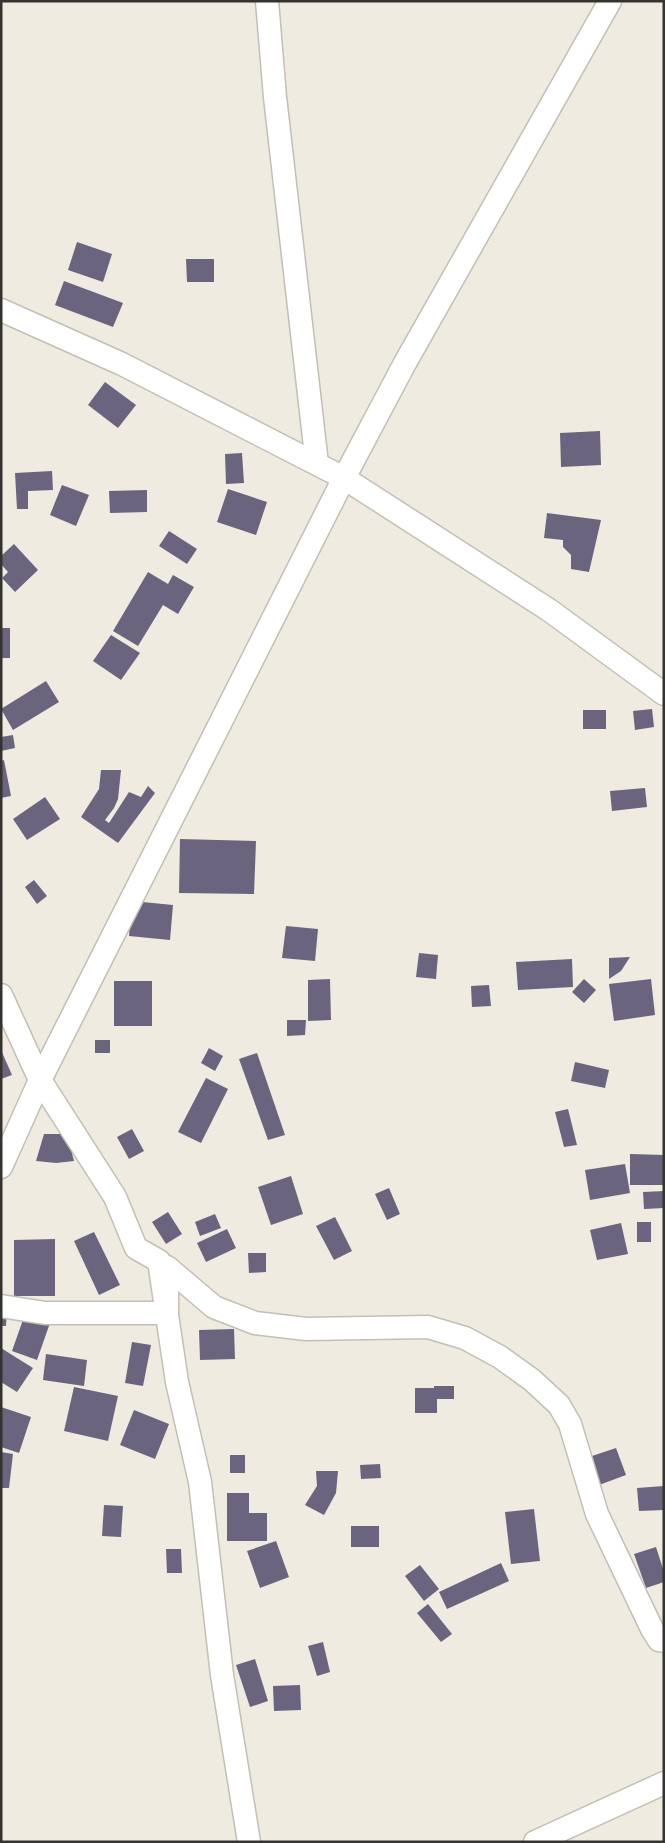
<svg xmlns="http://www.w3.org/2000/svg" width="665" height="1843" font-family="Lora,serif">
	<rect width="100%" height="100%" fill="#efebe0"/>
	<g fill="#6b647f">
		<path d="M77,242L112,254L103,282L68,270Z"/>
		<path d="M186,259H214V282H187Z"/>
		<path d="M64,281L123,303L113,327L55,305Z"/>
		<path d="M105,382L136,405L118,428L88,405Z"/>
		<path d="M600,431L601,465L561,467L560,433Z"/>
		<path d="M242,453L244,483L226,484L225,454Z"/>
		<path d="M52,471L53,490L28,491V509H17L15,473Z"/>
		<path d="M62,485L89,495L76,526L50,515Z"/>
		<path d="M228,489L267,502L256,535L217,522Z"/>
		<path d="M147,490V512L110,513L109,491Z"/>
		<path d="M547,513L601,520L589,572L571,569V555L563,547V540L544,538Z"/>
		<path d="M169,531L197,549L187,564L159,546Z"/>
		<path d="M14,544L38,570L15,592L2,578L8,572L1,564V556Z"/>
		<path d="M148,572L168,584L173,575L194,587L178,614L163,605L138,646L113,631Z"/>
		<rect x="1" y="628" width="9" height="30"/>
		<path d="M111,635L140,653L121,680L93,661Z"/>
		<path d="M46,681L59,702L13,730L1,709Z"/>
		<path d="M652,709L654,727L635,730L633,711Z"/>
		<rect x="583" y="710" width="23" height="19"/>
		<path d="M13,735L15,748L1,751V737Z"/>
		<path d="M4,760L11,796L1,798V761Z"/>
		<path d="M101,770H121L118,799L114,808L105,820L109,823L129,792L141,797L148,786L155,793L118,843L81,817L99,789Z"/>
		<path d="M645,788L647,807L612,811L610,791Z"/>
		<path d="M45,797L60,819L27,840L13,819Z"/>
		<path d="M180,839L256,841L254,894L179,893Z"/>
		<path d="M34,880L47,896L37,904L25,887Z"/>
		<path d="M132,901L173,905L170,940L129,936Z"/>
		<path d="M286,926L318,929L315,961L282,958Z"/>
		<path d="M419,953L438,955L436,979L416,977Z"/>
		<path d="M630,957L621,971L609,979V958Z"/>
		<path d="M572,959L573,987L518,990L516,962Z"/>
		<path d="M330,979L331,1020L308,1021V980Z"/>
		<path d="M584,979L596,990L584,1003L572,992Z"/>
		<path d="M651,979L655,1015L614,1021L609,984Z"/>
		<rect x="114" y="981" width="38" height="45"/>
		<path d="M489,985L491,1006L472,1007L471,986Z"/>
		<path d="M287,1020H306L305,1035L287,1036Z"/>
		<rect x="95" y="1040" width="15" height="13"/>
		<path d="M209,1048L223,1056L215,1071L201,1063Z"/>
		<path d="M1,1050L12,1075L1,1079Z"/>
		<path d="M257,1053L285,1135L268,1140L239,1059Z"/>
		<path d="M575,1062L609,1070L605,1088L571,1081Z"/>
		<path d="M206,1078L228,1089L201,1143L178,1132Z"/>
		<path d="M568,1109L577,1145L564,1147L555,1112Z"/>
		<path d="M132,1129L144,1151L129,1159L117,1137Z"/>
		<path d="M44,1134H67L74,1161L56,1163L36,1161Z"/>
		<path d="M630,1154L664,1155V1185H630Z"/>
		<path d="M625,1164L630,1193L590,1200L585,1170Z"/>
		<path d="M291,1176L303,1214L271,1225L258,1187Z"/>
		<path d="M389,1188L400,1214L387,1220L375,1194Z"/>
		<path d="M664,1191V1208L644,1209L643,1192Z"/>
		<path d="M168,1212L182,1234L166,1244L152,1222Z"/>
		<path d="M215,1214L221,1228L200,1236L195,1222Z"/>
		<path d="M335,1217L352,1251L334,1260L316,1226Z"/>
		<rect x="637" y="1222" width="14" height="20"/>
		<path d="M621,1223L628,1254L597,1260L590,1230Z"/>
		<path d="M227,1229L236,1248L206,1262L197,1243Z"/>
		<path d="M94,1232L120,1285L99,1295L74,1241Z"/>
		<path d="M55,1239V1296H14V1240Z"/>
		<path d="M248,1253H266V1272L249,1273Z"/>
		<path d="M1,1309H7L6,1326H1Z"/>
		<path d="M25,1314L50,1323L37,1360L12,1351Z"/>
		<path d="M234,1329L235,1359L200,1360L199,1330Z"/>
		<path d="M132,1342L151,1345L143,1386L125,1383Z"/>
		<path d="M1,1348L33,1368L17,1392L1,1382Z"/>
		<path d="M46,1354L87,1360L84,1386L43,1380Z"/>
		<path d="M434,1386H454V1399H437V1413H415V1388H434Z"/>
		<path d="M74,1387L118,1396L108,1441L64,1431Z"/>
		<path d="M1,1407L31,1417L19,1453L1,1447Z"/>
		<path d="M134,1410L169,1424L155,1459L120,1445Z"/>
		<path d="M616,1448L626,1475L599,1485L589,1457Z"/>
		<path d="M1,1452L13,1454L9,1488H1Z"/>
		<rect x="230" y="1455" width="15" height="18"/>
		<path d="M380,1464L381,1478L361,1479L360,1465Z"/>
		<path d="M316,1471H338L336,1493L324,1515L305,1505L317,1486Z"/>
		<path d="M664,1486V1510L639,1511L637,1488Z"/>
		<path d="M227,1493H249V1513H267V1541H227Z"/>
		<path d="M104,1505L123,1506L121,1537L102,1536Z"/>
		<path d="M534,1509L540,1561L511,1564L505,1512Z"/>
		<rect x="351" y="1526" width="28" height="21"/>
		<path d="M276,1541L289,1577L260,1588L247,1551Z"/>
		<path d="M656,1547L664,1572V1582L646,1588L634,1554Z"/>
		<path d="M166,1549H181L182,1573H167Z"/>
		<path d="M501,1563L509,1581L447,1609L439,1592Z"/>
		<path d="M420,1565L439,1589L424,1601L405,1576Z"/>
		<path d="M428,1604L452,1634L441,1642L417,1613Z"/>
		<path d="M323,1642L330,1672L317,1676L308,1646Z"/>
		<path d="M255,1659L268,1701L250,1707L236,1665Z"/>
		<path d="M300,1685L301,1710L274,1711L273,1686Z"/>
	</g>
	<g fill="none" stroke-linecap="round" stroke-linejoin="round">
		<defs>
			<g id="street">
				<path d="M267,1L275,97L317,464"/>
				<path d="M1,310L122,364L344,478L549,610L664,694"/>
				<path d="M1,995L40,1080L115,1197L136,1248L159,1261L177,1382L200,1482L222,1675L249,1842"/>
				<path d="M1,1167L40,1080L344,478L405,363L610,1"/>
				<path d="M1,1306L45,1313H167V1267L214,1307L255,1323L306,1329L428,1327L465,1338L500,1357L532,1380L559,1405L570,1424L597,1514L652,1629L659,1640L664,1641"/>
				<path d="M535,1842L664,1783"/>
			</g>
		</defs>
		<use href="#street" stroke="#c3bfb4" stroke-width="25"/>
		<use href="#street" stroke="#fff" stroke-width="22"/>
	</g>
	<rect width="665" height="1843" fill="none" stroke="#35332f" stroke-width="5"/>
</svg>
